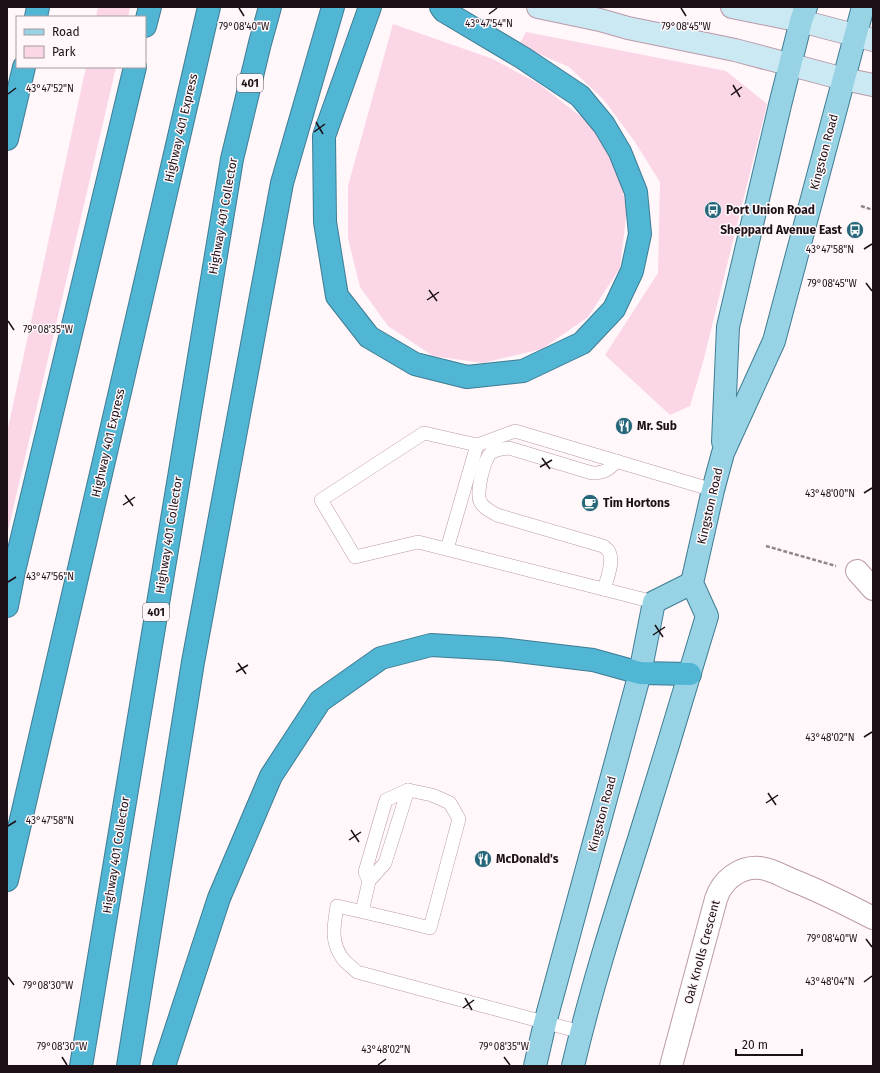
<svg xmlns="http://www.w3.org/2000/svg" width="880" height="1073" font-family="'Fira Sans',sans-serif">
	<rect width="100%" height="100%" fill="#fff7fa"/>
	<g fill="#fbd6e7">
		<path d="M98,7H130L128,17H96Z"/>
		<path d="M393,24L493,59L539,84L588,122L614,158L627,209L620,268L588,317L542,349L483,363L433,356L388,326L360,287L348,238V186Z"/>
		<path d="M526,32L726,71L767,104L703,362L690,406L670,415L605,355L658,273L660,182L635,142L604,100L569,67L519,45Z"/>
		<path d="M86,67H116L7,535V433Z"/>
	</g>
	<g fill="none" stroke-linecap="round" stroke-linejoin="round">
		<defs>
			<g id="service">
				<path d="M447,549L477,445"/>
				<path d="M604,589C607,579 615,560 608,550C607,549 605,547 603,546L497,515C490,511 483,508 480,501C476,493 484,458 491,453C496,449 504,449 509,448L592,473C605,473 608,470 617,461"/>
				<path d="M654,602L418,542L355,557L321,500L424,433L477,445L515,431L713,490"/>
				<path d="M369,881L385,863L408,790"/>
				<path d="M362,912L369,881L365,872L386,800L408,790L432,795L450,803L459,819L430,928C399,920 368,913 337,906C334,926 330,942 343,959C347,964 353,968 357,972L581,1032"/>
			</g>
			<g id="minor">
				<path d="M857,571L873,589"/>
				<path d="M671,1066L716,899C722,880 740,866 760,868C772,869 782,876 792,880C820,891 846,904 873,918"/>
			</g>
			<g id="secondary">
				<path d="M538,7L600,20L628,28L735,50L844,79L873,85"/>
				<path d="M732,7L801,21L873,40"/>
			</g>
			<g id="primary">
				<path d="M723,442L728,327L780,105L801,21L806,7"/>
				<path d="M535,1066L545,1023L640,673L654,602L692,583"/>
				<path d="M573,1066C591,989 615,914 639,839C662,765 685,690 707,616L692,583L713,490L723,453L774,341L863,7"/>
			</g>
			<g id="motorway">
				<path d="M370,7L324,136L325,222L337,296L369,337L415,364L467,377L523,371L582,343L614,309L632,271L640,234L636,192L620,152L604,125L580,96L523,58L444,11L441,7"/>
				<path d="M36,17L38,7"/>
				<path d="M145,26L150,7"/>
				<path d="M7,139L24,67"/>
				<path d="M7,606L14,571L135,67"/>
				<path d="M7,880L209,7"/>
				<path d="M81,1066L232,159L260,43L270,7"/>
				<path d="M128,1066L193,662L282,183L333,7"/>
				<path d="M164,1066L219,898L271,776L320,701L381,658L431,645L500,649L593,660L640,673L690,674"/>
			</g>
		</defs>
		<use href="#service" stroke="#bb99a9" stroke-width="14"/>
		<use href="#minor" stroke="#bb99a9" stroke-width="24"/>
		<use href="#secondary" stroke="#bb99a9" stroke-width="24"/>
		<use href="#primary" stroke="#3f7c92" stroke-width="24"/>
		<use href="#motorway" stroke="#3f7c92" stroke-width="24"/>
		<g stroke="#91878b" stroke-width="2.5" stroke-dasharray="4 2" stroke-linecap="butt">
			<path d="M861,206L873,210"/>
			<path d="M766,546L836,566"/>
		</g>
		<use href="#service" stroke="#fff" stroke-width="13"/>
		<use href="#minor" stroke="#fff" stroke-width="22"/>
		<use href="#secondary" stroke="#cbe9f2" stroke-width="22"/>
		<use href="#primary" stroke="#97d3e5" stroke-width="22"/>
		<use href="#motorway" stroke="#51b5d4" stroke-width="22"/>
	</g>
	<path fill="none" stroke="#1d1117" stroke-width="1.5" d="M239,8L244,16M681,8L686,16M489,14L497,8M733,85L740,97M8,94L16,88M731,95L742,87M316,122L323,134M314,132L325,124M864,249L872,244M866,283L872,291M429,290L437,301M427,300L439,292M8,321L14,330M542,458L550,469M540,467L552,460M864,493L872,488M125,495L133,506M123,505L135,497M8,582L16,577M655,625L663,637M653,635L665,627M238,663L246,674M236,672L248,665M864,737L872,732M768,793L776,805M766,803L778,795M8,826L16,821M351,830L359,842M349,840L361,832M866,939L872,947M8,977L14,985M864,982L872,976M465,998L472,1010M463,1008L474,1000M62,1057L67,1065M504,1057L510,1065M378,1065L386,1059"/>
	<defs>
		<symbol id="bus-disc" viewBox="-11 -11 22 22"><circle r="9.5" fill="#26677b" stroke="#fff7fa"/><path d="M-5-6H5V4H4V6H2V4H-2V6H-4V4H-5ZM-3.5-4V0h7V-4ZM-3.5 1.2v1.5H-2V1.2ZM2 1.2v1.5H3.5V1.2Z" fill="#fff"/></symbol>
		<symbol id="restaurant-disc" viewBox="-11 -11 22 22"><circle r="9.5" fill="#26677b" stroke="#fff7fa"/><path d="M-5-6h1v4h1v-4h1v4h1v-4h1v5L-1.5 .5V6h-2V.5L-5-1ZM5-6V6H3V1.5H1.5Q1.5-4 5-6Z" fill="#fff"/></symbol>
		<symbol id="cafe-disc" viewBox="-11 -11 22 22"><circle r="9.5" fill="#26677b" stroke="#fff7fa"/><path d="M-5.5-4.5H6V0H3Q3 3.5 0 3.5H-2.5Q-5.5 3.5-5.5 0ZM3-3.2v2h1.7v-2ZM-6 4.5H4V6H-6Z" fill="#fff"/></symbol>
	</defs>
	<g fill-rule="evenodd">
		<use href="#bus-disc" x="703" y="200" width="20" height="20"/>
		<use href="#bus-disc" x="845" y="220" width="20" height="20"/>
		<use href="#restaurant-disc" x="614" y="416" width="20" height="20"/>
		<use href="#cafe-disc" x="580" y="493" width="20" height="20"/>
		<use href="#restaurant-disc" x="473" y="849" width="20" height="20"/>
	</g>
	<g text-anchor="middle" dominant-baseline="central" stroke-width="3" stroke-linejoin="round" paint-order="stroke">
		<g fill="#fff7fa" stroke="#61565b" stroke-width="1">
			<rect x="237" y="74" width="26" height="18" rx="3"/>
			<rect x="143" y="603" width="26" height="18" rx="3"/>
		</g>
		<g font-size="11" font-weight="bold" fill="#1d1117">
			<text x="250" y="83">401</text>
			<text x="156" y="612">401</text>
		</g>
		<g font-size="12" fill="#1d1117" stroke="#fff7fa">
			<text transform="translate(181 128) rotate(-77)">Highway 401 Express</text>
			<text transform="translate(824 152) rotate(-75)">Kingston Road</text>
			<text transform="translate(223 216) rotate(-80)">Highway 401 Collector</text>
			<text transform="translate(108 443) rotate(-77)">Highway 401 Express</text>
			<text transform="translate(710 506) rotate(-77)">Kingston Road</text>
			<text transform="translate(169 535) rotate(-81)">Highway 401 Collector</text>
			<text transform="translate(602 814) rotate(-75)">Kingston Road</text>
			<text transform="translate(116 855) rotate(-81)">Highway 401 Collector</text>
			<text transform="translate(702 952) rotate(-75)">Oak Knolls Crescent</text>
		</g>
		<g font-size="12" font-weight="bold" fill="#1d1117" stroke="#fff7fa" text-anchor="start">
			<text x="726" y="210">Port Union Road</text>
			<text x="842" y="230" text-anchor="end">Sheppard Avenue East</text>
			<text x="637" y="426">Mr. Sub</text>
			<text x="603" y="503">Tim Hortons</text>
			<text x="496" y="859">McDonald's</text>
		</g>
	</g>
	<g font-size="10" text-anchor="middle" fill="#1d1117" stroke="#fff7fa" stroke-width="3" stroke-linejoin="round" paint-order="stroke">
		<text x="489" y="27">43°47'54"N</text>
		<text x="686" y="30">79°08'45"W</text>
		<text x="244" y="30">79°08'40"W</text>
		<text x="50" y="92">43°47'52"N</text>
		<text x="830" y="253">43°47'58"N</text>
		<text x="832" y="287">79°08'45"W</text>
		<text x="48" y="333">79°08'35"W</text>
		<text x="830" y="497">43°48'00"N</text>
		<text x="50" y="580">43°47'56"N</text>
		<text x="830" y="741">43°48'02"N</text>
		<text x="50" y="824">43°47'58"N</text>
		<text x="832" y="942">79°08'40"W</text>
		<text x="830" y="985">43°48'04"N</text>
		<text x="48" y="989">79°08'30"W</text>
		<text x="62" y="1050">79°08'30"W</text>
		<text x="504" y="1050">79°08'35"W</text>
		<text x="386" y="1053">43°48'02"N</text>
	</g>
	<rect width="880" height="1073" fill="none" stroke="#1d1117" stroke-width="16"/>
	<rect x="16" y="16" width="130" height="52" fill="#fff7fa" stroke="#a59b9f"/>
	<rect x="24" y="29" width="20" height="6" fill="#97d3e5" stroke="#a59b9f"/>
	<text x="52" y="36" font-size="12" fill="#1d1117">Road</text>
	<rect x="24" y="46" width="20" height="12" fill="#fbd6e7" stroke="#a59b9f"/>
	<text x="52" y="56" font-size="12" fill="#1d1117">Park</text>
	<path d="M736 1049v6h66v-6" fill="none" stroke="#1d1117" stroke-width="2"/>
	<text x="742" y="1049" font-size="12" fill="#1d1117" stroke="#fff7fa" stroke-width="3" paint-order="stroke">20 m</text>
</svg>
